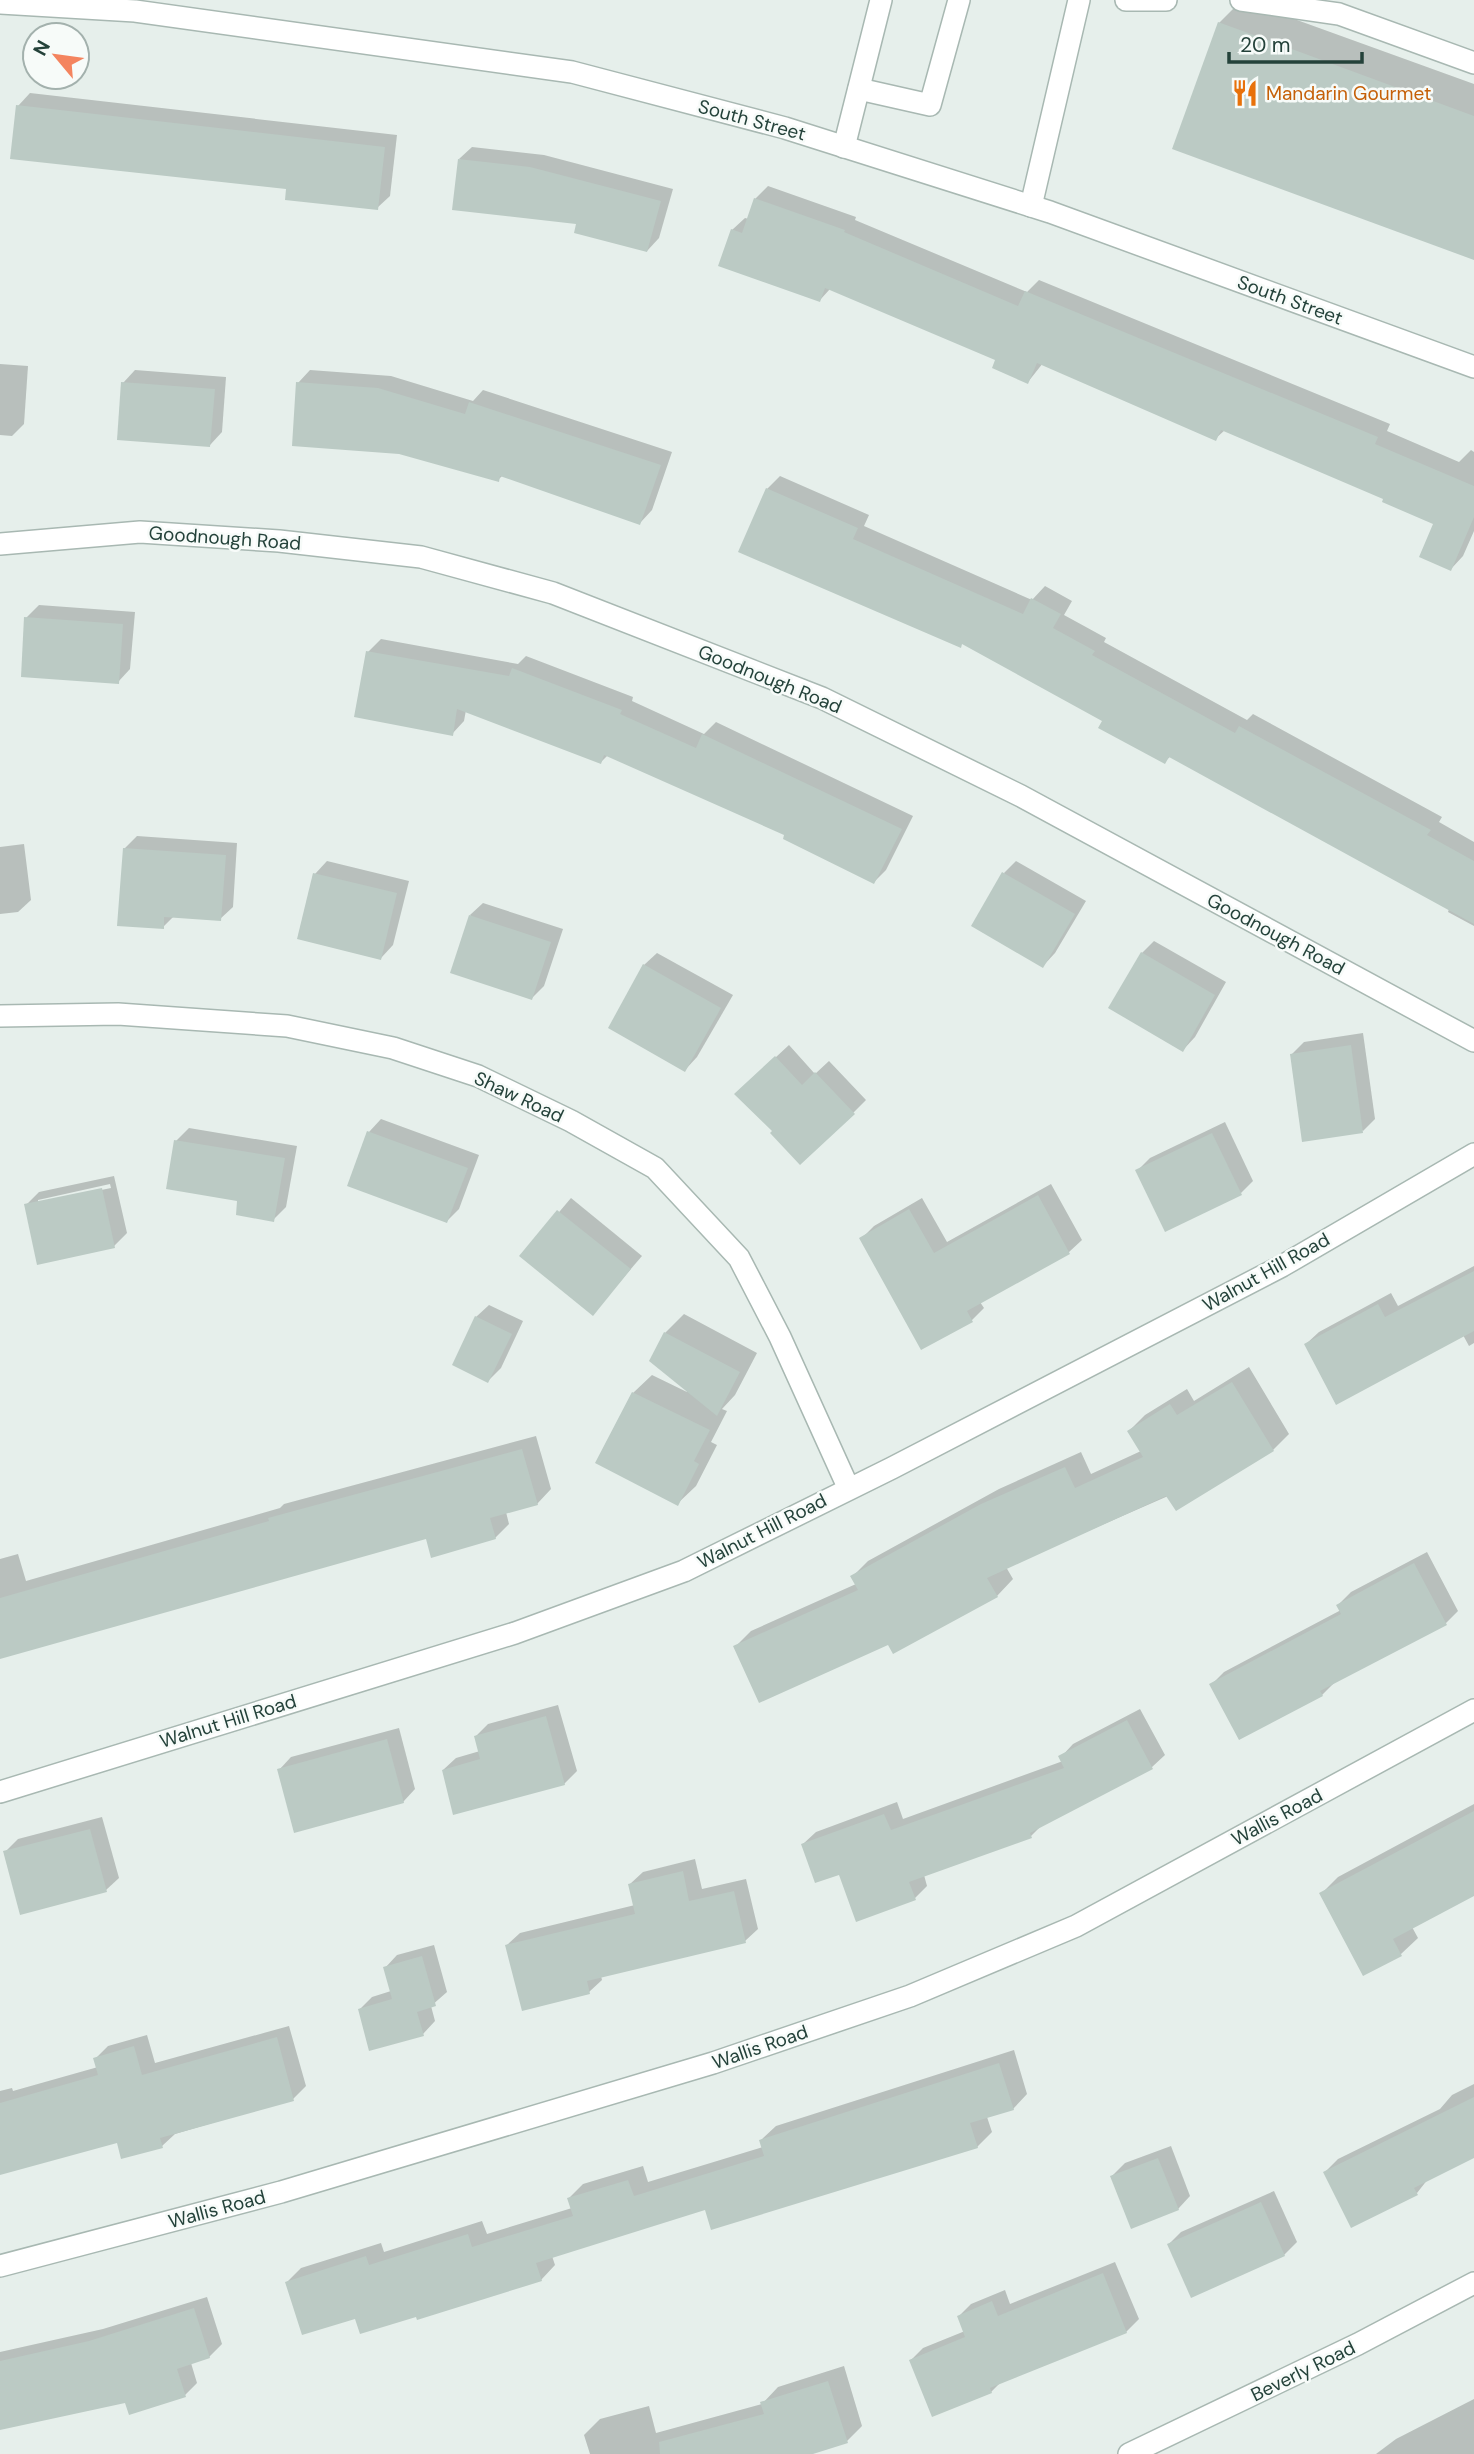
<svg xmlns="http://www.w3.org/2000/svg" width="1474" height="2454" font-family="'DM Sans',sans-serif">
	<rect width="100%" height="100%" fill="#e6efeb"/>
	<g fill="#0003" fill-rule="evenodd">
		<path d="M1242,0L1474,84V258L1219,23Z"/>
		<path d="M30,93L397,135L390,196L377,208L288,188L18,106Z"/>
		<path d="M472,147L544,155L673,189L659,238L647,251L578,223L459,159Z"/>
		<path d="M768,186L856,217L855,220L1027,292L1039,280L1390,424L1387,431L1459,462L1471,450L1474,452V531L1463,556L1451,569L1436,523L1385,498L1225,430L1215,439L1043,363L1028,382L998,359L830,289L820,300L732,230L745,218L749,219L755,199Z"/>
		<path d="M0,364L28,366L24,424L12,436L0,435Z"/>
		<path d="M135,370L226,377L222,432L210,445L123,383Z"/>
		<path d="M310,370L391,376L473,401L483,390L672,452L652,510L640,523L503,475L498,480L399,452L298,383Z"/>
		<path d="M780,476L869,515L864,526L1032,600L1045,586L1072,601L1064,615L1106,638L1104,642L1247,720L1253,714L1442,817L1439,822L1474,842V926L1448,912L1449,909L1171,756L1164,762L767,489Z"/>
		<path d="M39,605L135,612L130,669L118,682L26,618Z"/>
		<path d="M381,639L518,664L526,656L633,697L632,701L704,734L716,722L913,816L886,870L874,882L787,835L608,755L601,762L466,710L464,721L452,734L368,652Z"/>
		<path d="M137,836L237,843L233,907L220,919L174,916L163,927L124,849Z"/>
		<path d="M24,844L31,900L18,912L0,914V847Z"/>
		<path d="M327,861L409,881L393,945L381,958L315,874Z"/>
		<path d="M1016,861L1086,901L1055,953L1043,966L1004,873Z"/>
		<path d="M483,903L563,929L544,986L532,998L470,915Z"/>
		<path d="M1154,941L1226,982L1195,1037L1183,1050L1142,953Z"/>
		<path d="M657,953L733,995L697,1057L685,1070L644,965Z"/>
		<path d="M1363,1033L1375,1119L1363,1131L1292,1054L1304,1042Z"/>
		<path d="M789,1045L815,1074L829,1061L866,1100L853,1113L774,1130L749,1082Z"/>
		<path d="M381,1119L479,1155L459,1209L447,1221L369,1132Z"/>
		<path d="M1225,1122L1253,1181L1241,1193L1137,1171L1150,1158Z"/>
		<path d="M189,1128L297,1146L286,1207L273,1220L176,1141Z"/>
		<path d="M114,1176L127,1233L114,1246L26,1205L39,1192ZM110,1184L111,1188L38,1203V1200Z"/>
		<path d="M1051,1184L1082,1240L1069,1252L980,1302L984,1308L971,1321L861,1239L874,1226L922,1198L947,1242Z"/>
		<path d="M571,1198L642,1256L593,1313L522,1256Z"/>
		<path d="M1474,1266V1343L1469,1346L1463,1335L1306,1344L1319,1332L1391,1293L1398,1306Z"/>
		<path d="M489,1305L523,1321L501,1368L488,1381L476,1317Z"/>
		<path d="M684,1314L757,1353L735,1395L722,1409L727,1411L711,1442L717,1445L696,1486L677,1504L633,1393L652,1375L687,1392L665,1333Z"/>
		<path d="M1249,1367L1289,1434L1273,1450L1006,1567L1013,1579L997,1596L888,1643L735,1647L751,1631L856,1584L852,1577L868,1561L999,1489L1081,1452L1091,1474L1141,1451L1129,1431L1145,1415L1187,1389L1194,1401Z"/>
		<path d="M536,1436L551,1489L537,1504L506,1512L509,1524L495,1538L427,1537L0,1657V1559L18,1554L26,1581L280,1508L284,1504Z"/>
		<path d="M1427,1552L1458,1611L1446,1623L1335,1682L1322,1695L1211,1685L1224,1672L1341,1610L1338,1605L1351,1592Z"/>
		<path d="M558,1705L577,1771L564,1784L443,1770L456,1758L480,1751L476,1736L488,1724Z"/>
		<path d="M1140,1709L1165,1755L1152,1767L1041,1826L1031,1836L924,1875L927,1886L915,1898L841,1873L803,1844L816,1832L897,1802L903,1819L1063,1761L1061,1757L1073,1744Z"/>
		<path d="M399,1728L415,1789L403,1802L279,1770L291,1757Z"/>
		<path d="M1474,1804V1892L1412,1927L1418,1938L1401,1954L1364,1974L1321,1894L1338,1877Z"/>
		<path d="M102,1817L119,1878L106,1890L5,1852L18,1839Z"/>
		<path d="M695,1859L702,1889L746,1879L758,1929L745,1941L601,1976L602,1980L589,1992L507,1945L520,1933L635,1905L630,1884L643,1872Z"/>
		<path d="M434,1945L447,1992L431,2006L435,2021L423,2034L360,2009L372,1997L391,1991L385,1968L397,1955Z"/>
		<path d="M289,2026L306,2086L293,2099L175,2134L162,2146L118,2141L0,2171V2091L12,2088L13,2091L98,2067L95,2059L108,2046L147,2035L155,2063Z"/>
		<path d="M1014,2050L1027,2094L1013,2109L987,2117L992,2132L977,2147L706,2208L552,2256L555,2265L541,2280L417,2314L356,2316L287,2282L301,2268L381,2243L384,2252L482,2221L487,2234L572,2208L569,2198L583,2184L643,2166L648,2182L763,2147L761,2140L776,2126Z"/>
		<path d="M1474,2084V2156L1428,2179L1417,2193L1325,2172L1338,2159L1440,2109L1452,2095Z"/>
		<path d="M1171,2146L1190,2196L1178,2209L1112,2176L1125,2163Z"/>
		<path d="M1274,2191L1297,2242L1284,2255L1169,2244L1181,2232Z"/>
		<path d="M1115,2262L1139,2319L1126,2332L1002,2381L991,2392L911,2360L923,2348L965,2331L959,2316L971,2304L1005,2290L1010,2304Z"/>
		<path d="M207,2297L222,2344L209,2357L191,2363L197,2383L185,2395L126,2401L0,2428V2352L103,2329Z"/>
		<path d="M844,2366L862,2426L847,2441L808,2454H590L584,2435L600,2419L649,2406L656,2433L762,2404L778,2387Z"/>
		<path d="M1474,2399V2454H1376L1396,2439Z"/>
	</g>
	<g fill="#bbcac4">
		<path d="M1218,22L1474,116V260L1172,149Z"/>
		<path d="M16,105L385,147L378,210L285,200L286,189L10,159Z"/>
		<path d="M458,159L530,167L661,201L647,252L574,233L576,224L452,210Z"/>
		<path d="M754,198L845,230L844,232L1018,306L1025,291L1378,437L1375,444L1474,486V517L1451,571L1419,557L1433,524L1382,502L1383,499L1221,430L1216,441L1037,363L1028,384L992,368L995,360L825,288L820,302L718,266L731,229L742,233Z"/>
		<path d="M121,382L215,389L210,447L117,440Z"/>
		<path d="M296,382L378,388L465,414L469,402L661,465L640,525L500,476L499,482L399,454L292,446Z"/>
		<path d="M766,488L858,528L853,539L1023,614L1031,598L1061,614L1053,628L1095,651L1092,655L1235,733L1239,726L1431,830L1427,835L1474,861V924L1169,757L1165,764L1098,728L1102,721L962,644L961,648L738,552Z"/>
		<path d="M24,617L123,624L119,684L21,677Z"/>
		<path d="M366,651L509,676L512,668L622,710L620,714L696,748L702,734L902,829L874,884L783,839L784,835L604,755L601,764L457,709L453,736L354,717Z"/>
		<path d="M123,848L226,855L221,921L164,917V929L117,926Z"/>
		<path d="M1002,872L1075,914L1043,968L971,926Z"/>
		<path d="M313,873L397,893L381,960L297,939Z"/>
		<path d="M469,915L551,942L532,1000L450,973Z"/>
		<path d="M1141,952L1215,995L1183,1052L1108,1008Z"/>
		<path d="M643,964L721,1008L685,1072L608,1028Z"/>
		<path d="M1351,1045L1363,1133L1302,1142L1290,1054Z"/>
		<path d="M775,1056L802,1085L815,1072L855,1114L800,1165L770,1133L772,1131L734,1094Z"/>
		<path d="M367,1131L468,1168L447,1223L347,1186Z"/>
		<path d="M1212,1133L1242,1195L1165,1232L1135,1170Z"/>
		<path d="M174,1140L285,1158L274,1222L236,1215L237,1201L166,1189Z"/>
		<path d="M102,1188L115,1248L37,1265L24,1204Z"/>
		<path d="M1038,1195L1070,1254L967,1311L973,1322L921,1350L859,1238L909,1209L934,1253Z"/>
		<path d="M557,1210L631,1269L593,1316L519,1256Z"/>
		<path d="M1474,1271V1331L1336,1405L1304,1344L1378,1304L1385,1317Z"/>
		<path d="M475,1316L512,1334L488,1383L452,1365Z"/>
		<path d="M664,1332L740,1372L717,1416L649,1361Z"/>
		<path d="M1232,1382L1274,1451L1176,1511L1166,1496L987,1578L998,1597L893,1654L888,1645L759,1703L733,1646L858,1590L850,1576L981,1504L1065,1467L1075,1488L1143,1457L1127,1431L1170,1404L1177,1415Z"/>
		<path d="M632,1392L710,1430L694,1461L699,1464L678,1506L595,1463Z"/>
		<path d="M522,1449L538,1505L490,1518L496,1539L431,1558L426,1539L0,1659V1598L269,1521L268,1518Z"/>
		<path d="M1414,1563L1447,1625L1320,1691L1323,1696L1239,1740L1209,1684L1341,1614L1336,1605Z"/>
		<path d="M546,1716L565,1785L453,1815L442,1770L480,1759L474,1736Z"/>
		<path d="M1127,1720L1153,1769L1030,1833L1032,1838L909,1882L916,1900L856,1922L839,1875L815,1883L801,1844L884,1814L891,1830L1064,1768L1058,1756Z"/>
		<path d="M387,1739L404,1803L294,1833L277,1769Z"/>
		<path d="M1474,1811V1896L1393,1939L1402,1956L1363,1976L1319,1893Z"/>
		<path d="M90,1829L107,1892L20,1915L3,1851Z"/>
		<path d="M683,1871L689,1901L734,1891L746,1943L587,1981L590,1994L522,2011L505,1945L635,1914L628,1884Z"/>
		<path d="M422,1956L436,2006L417,2012L424,2036L369,2051L358,2009L392,1999L383,1967Z"/>
		<path d="M277,2037L294,2101L160,2138L163,2148L121,2159L117,2143L0,2175V2103L98,2075L93,2058L134,2046L142,2075Z"/>
		<path d="M999,2063L1014,2110L970,2123L978,2148L711,2230L705,2210L536,2263L542,2281L417,2320L416,2317L360,2334L355,2319L302,2335L285,2282L366,2256L369,2265L468,2234L472,2247L573,2216L567,2198L628,2180L634,2196L764,2156L759,2140Z"/>
		<path d="M1474,2097V2158L1414,2188L1418,2195L1351,2228L1323,2172Z"/>
		<path d="M1158,2158L1179,2210L1131,2229L1110,2176Z"/>
		<path d="M1261,2202L1285,2256L1191,2298L1167,2244Z"/>
		<path d="M1103,2273L1127,2333L990,2388L992,2393L932,2417L909,2360L965,2337L957,2316L992,2301L998,2316Z"/>
		<path d="M194,2308L210,2358L177,2369L186,2397L129,2415L125,2403L0,2430V2361L89,2341Z"/>
		<path d="M828,2381L848,2443L813,2454H660L659,2442L764,2414L760,2402Z"/>
	</g>
	<g fill="none" stroke-linecap="round" stroke-linejoin="round">
		<defs>
			<g id="minor">
				<path d="M1126,0H1166"/>
				<path d="M1241,0L1339,14L1474,63"/>
				<path d="M0,3L135,11L572,72L785,128L1050,212L1474,367"/>
				<path d="M859,89L930,105L959,0"/>
				<path d="M844,147L881,0"/>
				<path d="M1031,206L1079,0"/>
				<path d="M0,544L140,532L279,541L421,557L553,593L822,698L1021,796L1474,1041"/>
				<path d="M0,1016L118,1014L287,1026L393,1048L478,1076L571,1121L655,1168L739,1258L780,1337L848,1487"/>
				<path d="M0,1792L515,1633L684,1571L892,1468L1282,1266L1474,1154"/>
				<path d="M0,2266L281,2192L713,2063L910,1996L1076,1926L1474,1710"/>
				<path d="M1129,2454L1358,2344L1474,2283"/>
			</g>
		</defs>
		<use href="#minor" stroke="#a8b8b2" stroke-width="24"/>
		<use href="#minor" stroke="#fff" stroke-width="21"/>
	</g>
	<defs>
		<symbol id="restaurant-bare" viewBox="-9 -9 18 18"><path d="M-5-6h1v4h1v-4h1v4h1v-4h1v5L-1.5 .5V6h-2V.5L-5-1ZM5-6V6H3V1.5H1.5Q1.5-4 5-6Z" fill="#e8710a" stroke="#f7fbf9" stroke-width="2.5" paint-order="stroke"/></symbol>
	</defs>
	<g fill-rule="evenodd">
		<use href="#restaurant-bare" x="1226" y="74" width="38" height="38"/>
	</g>
	<g text-anchor="middle" dominant-baseline="central" stroke-width="5" stroke-linejoin="round" paint-order="stroke">
		<g font-size="19" fill="#c56008" stroke="#f7fbf9" text-anchor="start">
			<text x="1266" y="93">Mandarin Gourmet</text>
		</g>
		<g font-size="19" fill="#24423a" stroke="#f7fbf9">
			<text transform="translate(752 120) rotate(15)">South Street</text>
			<text transform="translate(1290 300) rotate(20)">South Street</text>
			<text transform="translate(225 538) rotate(4)">Goodnough Road</text>
			<text transform="translate(770 679) rotate(22)">Goodnough Road</text>
			<text transform="translate(1276 934) rotate(28)">Goodnough Road</text>
			<text transform="translate(519 1097) rotate(25)">Shaw Road</text>
			<text transform="translate(1266 1272) rotate(-29)">Walnut Hill Road</text>
			<text transform="translate(762 1531) rotate(-27)">Walnut Hill Road</text>
			<text transform="translate(228 1721) rotate(-17)">Walnut Hill Road</text>
			<text transform="translate(1277 1817) rotate(-28)">Wallis Road</text>
			<text transform="translate(760 2047) rotate(-19)">Wallis Road</text>
			<text transform="translate(217 2209) rotate(-15)">Wallis Road</text>
			<text transform="translate(1303 2371) rotate(-26)">Beverly Road</text>
		</g>
	</g>
	<g transform="translate(56 56) rotate(299)"><circle r="33" fill="#f7fbf9" stroke="#a3b1ad" stroke-width="2"/>
	<path d="M0-5L12 26L0 18L-12 26Z" fill="#f4845f"/>
	<text y="-10" font-size="19" font-weight="bold" text-anchor="middle" fill="#24423a">N</text>
	</g>
	<path d="M1229 52v10h133v-10" fill="none" stroke="#24423a" stroke-width="3.5"/>
	<text x="1240" y="52" font-size="21" fill="#24423a" stroke="#f7fbf9" stroke-width="5" paint-order="stroke">20 m</text>
</svg>
